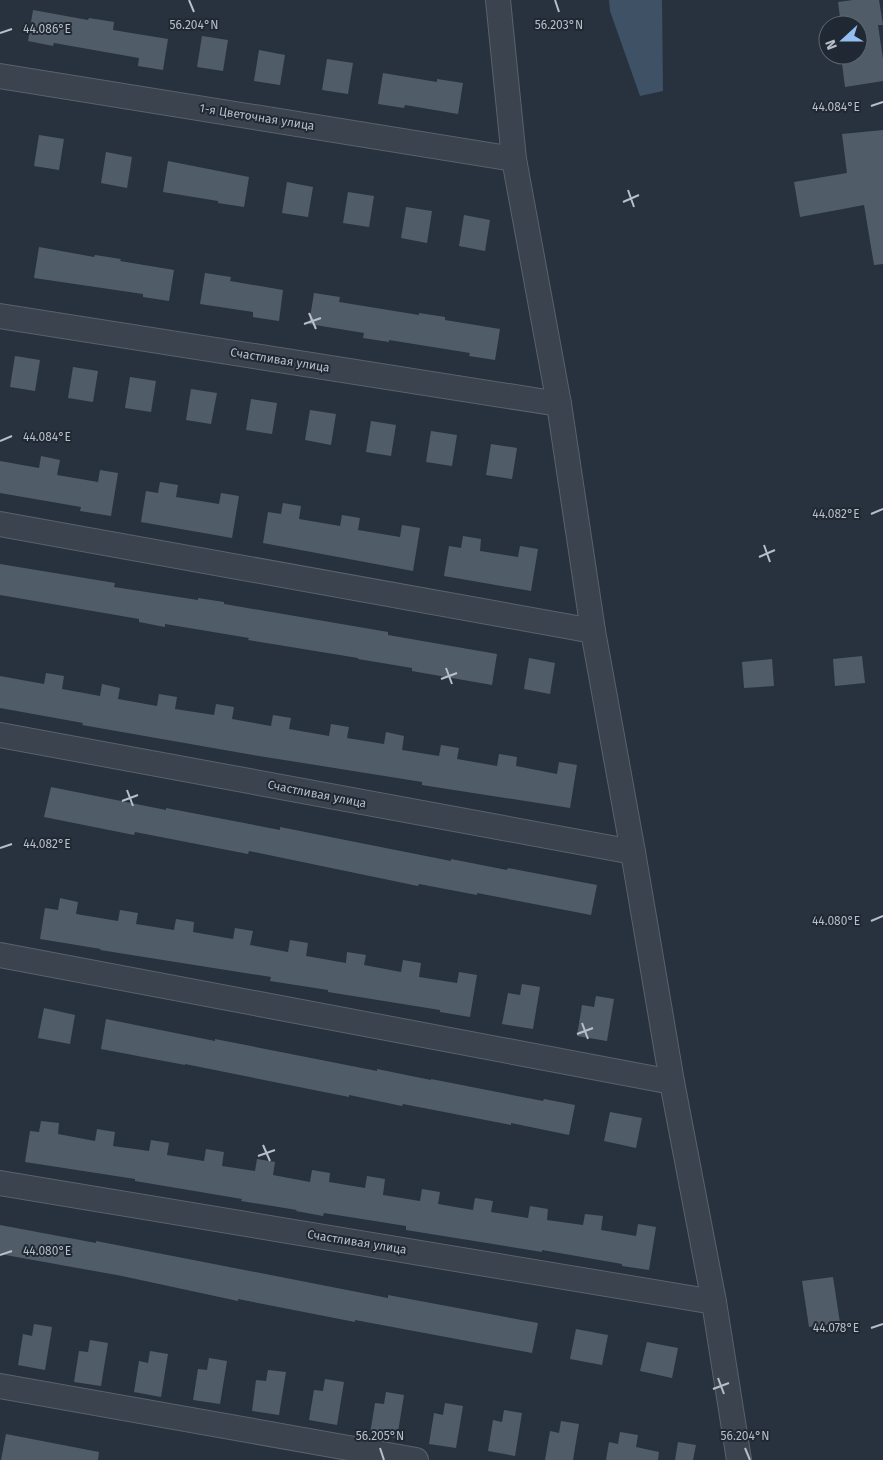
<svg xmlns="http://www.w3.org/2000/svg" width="883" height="1460" font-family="'Fira Sans',sans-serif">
	<rect width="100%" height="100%" fill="#27323e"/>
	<path fill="#3e5165" d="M609,0H662L663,91L640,96L610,11Z"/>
	<g fill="#505d69">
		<path d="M853,0H879L883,25H878L883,59V81L845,87L841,55H858V25H841L838,2Z"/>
		<path d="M33,10L88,20L89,18L114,22L113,30L168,39L163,70L138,66L139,58L54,43L53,46L28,41Z"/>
		<path d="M202,36L228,40L223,71L197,67Z"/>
		<path d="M259,50L285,55L280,85L254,81Z"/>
		<path d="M327,59L353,63L348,94L322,90Z"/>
		<path d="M383,73L437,82V79L463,83L458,114L405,105L404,108L378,104Z"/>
		<path d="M883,130V264L874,265L864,205L800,217L794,182L847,173L842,134Z"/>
		<path d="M39,135L64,139L59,170L34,166Z"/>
		<path d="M106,152L132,157L127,188L101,183Z"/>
		<path d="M168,161L249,177L244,207L218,203V201L163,192Z"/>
		<path d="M287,182L313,187L308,217L282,213Z"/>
		<path d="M348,192L374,196L369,227L343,223Z"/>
		<path d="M406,207L432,211L427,243L401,238Z"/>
		<path d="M464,215L490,220L485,251L459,246Z"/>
		<path d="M39,247L94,257L95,255L121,259L120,261L174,270L169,301L143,297V294L34,278Z"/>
		<path d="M205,273L231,277L230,281L283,290L279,321L253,317V312L200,304Z"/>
		<path d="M314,293L340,297L339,302L419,315V313L445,317V320L500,329L495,360L469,356L470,353L389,340V342L363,338L364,333L309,324Z"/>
		<path d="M15,356L40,360L35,391L10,387Z"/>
		<path d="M73,367L98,371L93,402L68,398Z"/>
		<path d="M130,377L156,381L151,412L125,408Z"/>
		<path d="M191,389L217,393L211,424L186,420Z"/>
		<path d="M251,399L277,403L272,434L246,430Z"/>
		<path d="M310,410L336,414L331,445L305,440Z"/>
		<path d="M371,421L396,425L391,456L366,452Z"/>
		<path d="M431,431L457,435L452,466L426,462Z"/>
		<path d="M491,444L517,448L512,479L486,475Z"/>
		<path d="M41,456L60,460L57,475L98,482L100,470L118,473L111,516L80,511L81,507L0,493V461L39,468Z"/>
		<path d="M160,482L178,485L176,497L219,504L221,493L239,496L232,538L141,522L146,491L158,493Z"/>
		<path d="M283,503L301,506L299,519L340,526L342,515L360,518L358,530L400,537L402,525L420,528L413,571L263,543L268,512L281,514Z"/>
		<path d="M463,536L481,539L480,551L518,557L520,546L538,549L531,591L444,576L449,546L461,548Z"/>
		<path d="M0,564L115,583L114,587L198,600V598L224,602V604L388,632V635L497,654L492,685L412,671V668L358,659V658L248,640L249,638L165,624V627L139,622V619L0,595Z"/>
		<path d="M862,656L865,683L835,686L833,659Z"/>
		<path d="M529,658L555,663L550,694L524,689Z"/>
		<path d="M772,659L774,686L744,688L742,662Z"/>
		<path d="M46,673L64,676L62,689L100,696L102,684L120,688L118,699L157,706L159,694L177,697L175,709L214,715L216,704L234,707L232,719L271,726L273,715L291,718L289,729L329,736L331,724L349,727L347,738L384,744L386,732L404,736L402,750L439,756L441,745L459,748L457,759L497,766L499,754L517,757L516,766L557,774L559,762L577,765L570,808L422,785V782L253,755L82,725L83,723L0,708V676L44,684Z"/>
		<path d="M51,787L166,810V808L280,830V827L451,861V859L507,870L508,868L597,885L591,915L477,893V895L419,884L418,886L249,851L248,854L135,832L134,835L44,817Z"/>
		<path d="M60,898L78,902L76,914L118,921L120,910L138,913L136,924L174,930L176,919L194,922L193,932L233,939L235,928L253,931L250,945L288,952L290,940L308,943L306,956L346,963L347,952L366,955L364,965L401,972L403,960L421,963L419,977L457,983L459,972L477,975L470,1017L440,1012V1010L328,992V990L270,981L271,977L100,950L101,949L40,939L45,908L58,910Z"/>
		<path d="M522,984L540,987L533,1029L502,1024L508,993L520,995Z"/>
		<path d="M596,996L614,999L607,1041L577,1036L582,1005L594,1007Z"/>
		<path d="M44,1008L75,1015L70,1044L38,1038Z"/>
		<path d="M106,1019L215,1041V1039L377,1071V1069L431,1080V1079L543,1101L544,1099L575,1105L569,1135L511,1123V1125L403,1104L402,1106L349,1095V1097L185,1064V1065L101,1049Z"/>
		<path d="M610,1112L642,1118L636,1148L604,1141Z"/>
		<path d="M41,1121L59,1123L58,1134L95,1141L97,1129L115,1132L113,1146L149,1151L151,1140L169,1143L167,1155L204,1161L206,1149L224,1152L222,1166L255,1171L257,1159L275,1162L273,1175L310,1182L312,1170L330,1173L329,1182L365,1188L367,1176L385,1179L383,1195L420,1201L422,1189L440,1192L438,1204L473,1210L475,1198L493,1201L491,1212L528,1218L530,1206L548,1209L547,1220L583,1225L585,1214L603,1216L601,1230L636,1236L638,1224L656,1227L649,1270L622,1266V1264L542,1250V1252L406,1230V1226L324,1213L323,1216L296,1211L297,1210L241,1201L242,1199L135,1181V1179L25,1162L30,1131L39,1132Z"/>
		<path d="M0,1225L96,1243V1241L388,1298V1295L538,1323L532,1353L355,1320V1322L238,1299V1301L122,1276L0,1254Z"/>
		<path d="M833,1277L840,1323L809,1327L802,1281Z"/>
		<path d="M34,1324L52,1327L45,1370L18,1365L23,1334L32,1336Z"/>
		<path d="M576,1329L608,1335L602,1365L570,1359Z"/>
		<path d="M90,1340L108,1343L101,1386L74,1382L79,1351L88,1352Z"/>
		<path d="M647,1342L678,1348L672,1378L640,1371Z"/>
		<path d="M150,1351L168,1354L161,1397L134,1392L139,1361L148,1363Z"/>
		<path d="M209,1358L227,1361L220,1404L193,1400L198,1369L207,1370Z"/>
		<path d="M268,1370L286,1372L279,1415L252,1411L256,1380L266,1381Z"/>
		<path d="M325,1379L344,1382L337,1425L309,1420L314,1390L323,1391Z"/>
		<path d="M386,1392L404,1395L397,1438L370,1434L375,1403L384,1404Z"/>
		<path d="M445,1403L463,1406L456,1448L429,1444L434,1413L443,1415Z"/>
		<path d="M504,1410L522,1413L515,1456L488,1451L493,1420L502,1422Z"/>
		<path d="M561,1421L579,1424L573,1460H545L550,1431L559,1433Z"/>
		<path d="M620,1432L638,1435L636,1447L659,1452L658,1460H606L609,1442L618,1444Z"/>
		<path d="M6,1434L99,1452L98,1460H1Z"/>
		<path d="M678,1442L696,1445L693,1460H675Z"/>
	</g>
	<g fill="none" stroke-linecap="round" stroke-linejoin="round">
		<defs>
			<g id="minor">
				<path d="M498,0L514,159L559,404L593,631L633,852L672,1082L714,1302L739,1460"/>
				<path d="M0,76L514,159"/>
				<path d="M0,316L559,404"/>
				<path d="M0,524L593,631"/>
				<path d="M0,735L633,852"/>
				<path d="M0,955L672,1082"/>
				<path d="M0,1183L714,1302"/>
				<path d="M0,1386L416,1460"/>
			</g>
		</defs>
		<use href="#minor" stroke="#59626c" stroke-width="26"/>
		<use href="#minor" stroke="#3b444e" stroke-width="24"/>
	</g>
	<path fill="none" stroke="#b7bfc9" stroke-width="2" d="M189,0L194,12M555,0L559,12M0,33L12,29M871,106L883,102M628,190L634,207M623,202L639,195M309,313L316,329M304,324L321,318M0,441L12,436M871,514L883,509M764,545L770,562M759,557L775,550M446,668L452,684M441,679L457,673M127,790L133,806M122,801L138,795M0,848L12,844M871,921L883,916M582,1023L588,1039M577,1034L593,1028M263,1145L270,1161M258,1156L275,1150M0,1255L12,1251M871,1328L883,1324M718,1378L724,1394M713,1389L729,1383M380,1448L384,1460M745,1448L750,1460"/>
	<g text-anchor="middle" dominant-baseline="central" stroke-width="4" stroke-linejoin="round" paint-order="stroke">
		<g font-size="12" fill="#b7bfc9" stroke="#202933">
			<text transform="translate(257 117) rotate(9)">1-я Цветочная улица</text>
			<text transform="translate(280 360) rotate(9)">Счастливая улица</text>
			<text transform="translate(317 794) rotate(11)">Счастливая улица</text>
			<text transform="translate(357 1242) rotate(9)">Счастливая улица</text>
		</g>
	</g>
	<g font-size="12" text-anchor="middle" fill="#b7bfc9" stroke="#202933" stroke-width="4" stroke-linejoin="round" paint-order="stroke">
		<text x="194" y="29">56.204°N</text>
		<text x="559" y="29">56.203°N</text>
		<text x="47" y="33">44.086°E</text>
		<text x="836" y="111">44.084°E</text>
		<text x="47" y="441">44.084°E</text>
		<text x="836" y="518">44.082°E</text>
		<text x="47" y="848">44.082°E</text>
		<text x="836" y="925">44.080°E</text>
		<text x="47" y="1255">44.080°E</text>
		<text x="836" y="1332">44.078°E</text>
		<text x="380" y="1440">56.205°N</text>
		<text x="745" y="1440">56.204°N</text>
	</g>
	<g transform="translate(843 40) rotate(249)"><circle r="24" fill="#202933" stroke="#5c656f"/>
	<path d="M0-4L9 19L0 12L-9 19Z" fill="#95bef0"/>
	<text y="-8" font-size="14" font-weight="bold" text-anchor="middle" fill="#b7bfc9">N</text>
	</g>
</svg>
